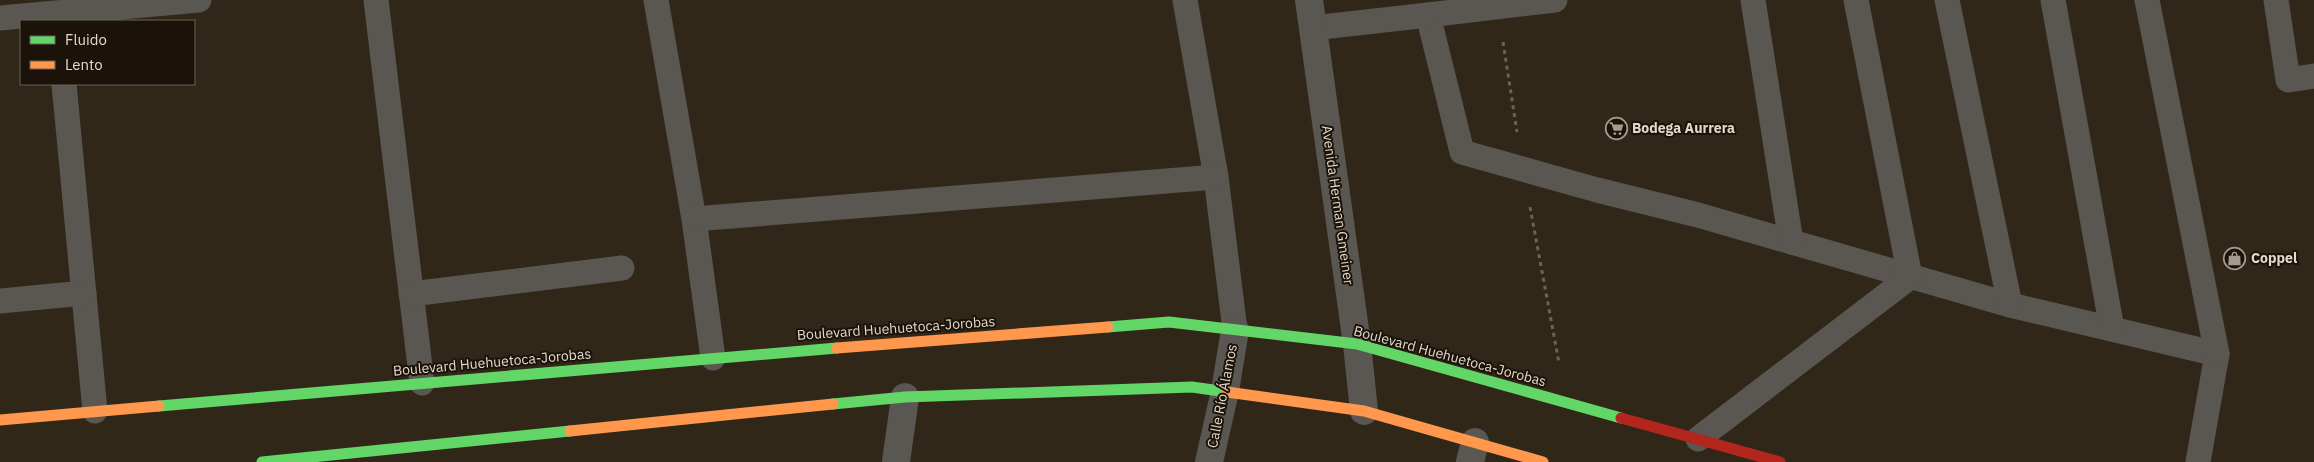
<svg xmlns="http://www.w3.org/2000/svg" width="2314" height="462" font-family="'IBM Plex Sans',sans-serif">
	<rect width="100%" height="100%" fill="#302719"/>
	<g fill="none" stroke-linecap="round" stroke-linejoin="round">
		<g stroke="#69635d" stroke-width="3" stroke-dasharray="4 4" stroke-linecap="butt">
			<path d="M1503,42L1517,132"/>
			<path d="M1530,207L1559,363"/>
		</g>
		<g stroke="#5a5651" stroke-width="25">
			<path d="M376,0L422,383"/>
			<path d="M656,0L694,219L713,358"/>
			<path d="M1185,0L1216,177L1235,330"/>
			<path d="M1555,0L1428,15L1462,152L1597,190L1698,215L2010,305L2217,354L2198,462"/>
			<path d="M1753,0L1791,242"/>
			<path d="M1947,0L2010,305"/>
			<path d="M2053,0L2112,329"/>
			<path d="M2147,0L2217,354"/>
			<path d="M2276,0L2288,80L2314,76"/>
			<path d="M0,18L199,0"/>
			<path d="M1313,28L1428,15"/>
			<path d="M64,84L95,411"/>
			<path d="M694,219L1216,177"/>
			<path d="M411,294L622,268"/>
			<path d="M0,301L84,293"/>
			<path d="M1698,439L1910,277L1856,0"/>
		</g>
		<g stroke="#5a5651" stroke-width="28">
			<path d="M1309,0L1357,344L1364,411"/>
			<path d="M896,462L905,397"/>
			<path d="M1209,462L1225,391L1235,330"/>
			<path d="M1470,462L1475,442"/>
		</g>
		<g stroke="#63d668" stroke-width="11">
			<path d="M1108,327L1169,322L1357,344L1621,418"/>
			<path d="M833,404L905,397L1192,387L1227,392"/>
			<path d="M159,406L837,348"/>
			<path d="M262,462L570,431"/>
		</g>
		<g stroke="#ff974d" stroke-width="11">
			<path d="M837,348L1108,327"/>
			<path d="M1227,392L1364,411L1543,462"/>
			<path d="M0,420L159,406"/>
			<path d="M570,431L833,404"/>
		</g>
		<path stroke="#b3261e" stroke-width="11" d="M1621,418L1780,462"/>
	</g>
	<defs>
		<symbol id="supermarket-ring" viewBox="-11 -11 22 22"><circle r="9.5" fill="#1b1309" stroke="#a49b8c" stroke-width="1.5"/><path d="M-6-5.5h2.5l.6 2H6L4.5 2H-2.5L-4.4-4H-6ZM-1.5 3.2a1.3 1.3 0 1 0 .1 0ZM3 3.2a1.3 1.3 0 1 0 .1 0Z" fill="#a49b8c"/></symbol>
		<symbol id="shop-ring" viewBox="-11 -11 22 22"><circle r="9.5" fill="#1b1309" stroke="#a49b8c" stroke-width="1.5"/><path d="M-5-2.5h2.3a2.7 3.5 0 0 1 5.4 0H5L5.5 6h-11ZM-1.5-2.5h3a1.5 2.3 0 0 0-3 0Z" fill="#a49b8c"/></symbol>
	</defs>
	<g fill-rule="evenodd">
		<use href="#supermarket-ring" x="1604" y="116" width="25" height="25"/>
		<use href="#shop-ring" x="2222" y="246" width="25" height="25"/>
	</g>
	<g text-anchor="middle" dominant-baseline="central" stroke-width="4" stroke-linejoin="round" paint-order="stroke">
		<g font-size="14" font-weight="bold" fill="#e3d9ca" stroke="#1b1309" text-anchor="start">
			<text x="1632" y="128">Bodega Aurrera</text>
			<text x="2251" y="258">Coppel</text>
		</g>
		<g font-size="14" fill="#e3d9ca" stroke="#1b1309">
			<text transform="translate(1338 205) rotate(82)">Avenida Herman Gmeiner</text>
			<text transform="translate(896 328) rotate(-4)">Boulevard Huehuetoca-Jorobas</text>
			<text transform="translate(1450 356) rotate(15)">Boulevard Huehuetoca-Jorobas</text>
			<text transform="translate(492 362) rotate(-5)">Boulevard Huehuetoca-Jorobas</text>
			<text transform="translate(1222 396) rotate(-79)">Calle Río Álamos</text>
		</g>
	</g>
	<rect x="20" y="20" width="175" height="65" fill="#1b1309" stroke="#6b6256"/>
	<rect x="30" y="36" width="25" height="8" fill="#63d668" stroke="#6b6256"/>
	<text x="65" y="45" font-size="15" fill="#e3d9ca">Fluido</text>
	<rect x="30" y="61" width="25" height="8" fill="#ff974d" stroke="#6b6256"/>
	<text x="65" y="70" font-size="15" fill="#e3d9ca">Lento</text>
</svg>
